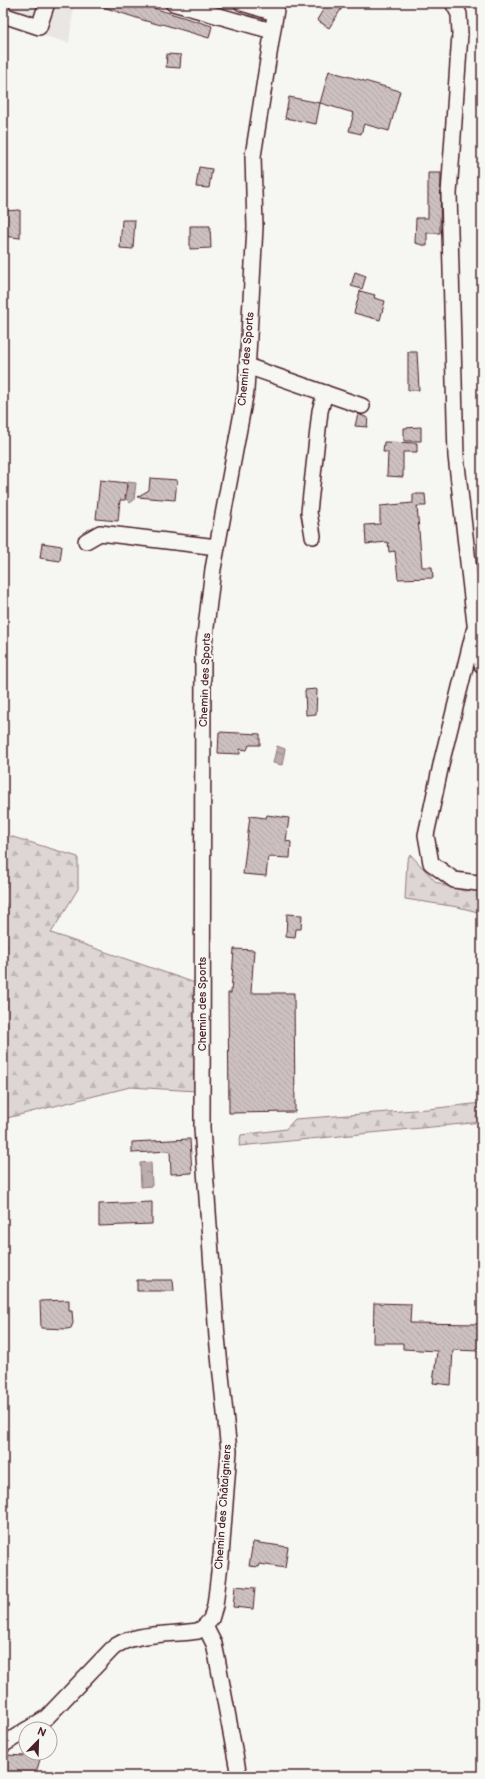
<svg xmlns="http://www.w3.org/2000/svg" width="485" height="1779" font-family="'Balsamiq Sans',sans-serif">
	<defs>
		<pattern id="forest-firs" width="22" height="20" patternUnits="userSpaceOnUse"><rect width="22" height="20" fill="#ddd6d5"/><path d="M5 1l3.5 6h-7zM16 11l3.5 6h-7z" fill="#bfb7b7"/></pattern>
		<pattern id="water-ripples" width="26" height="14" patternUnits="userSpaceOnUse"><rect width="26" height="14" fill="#bbadae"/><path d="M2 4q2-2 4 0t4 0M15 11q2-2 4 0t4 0" fill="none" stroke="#9a8c8e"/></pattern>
		<pattern id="building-back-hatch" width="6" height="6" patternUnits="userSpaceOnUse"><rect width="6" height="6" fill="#ccc1c0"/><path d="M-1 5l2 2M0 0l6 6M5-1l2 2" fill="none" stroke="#b1a5a5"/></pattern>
	</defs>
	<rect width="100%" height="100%" fill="#f6f6f2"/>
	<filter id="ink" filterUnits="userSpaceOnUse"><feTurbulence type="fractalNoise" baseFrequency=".025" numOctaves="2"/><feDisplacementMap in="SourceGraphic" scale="8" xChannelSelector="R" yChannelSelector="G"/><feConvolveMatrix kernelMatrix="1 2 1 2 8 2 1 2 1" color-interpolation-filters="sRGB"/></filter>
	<g filter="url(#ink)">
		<g fill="#e9e6e3">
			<path d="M3,3H74L69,43L3,24Z"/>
			<path d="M163,3H271L266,38Z"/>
		</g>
		<g fill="url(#forest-firs)" stroke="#947a80">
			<path d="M3,834L78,857V889L51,933L195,983L196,1091L130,1087L3,1119Z"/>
			<path d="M410,854L436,882L464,891L482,888V913L458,907L405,899L407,861Z"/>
			<path d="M482,1103V1122L239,1146L241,1135L286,1129L295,1119L428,1109Z"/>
		</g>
		<g fill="url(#water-ripples)" stroke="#8e747a">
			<path d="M128,482L136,483L134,500L130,503L126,499Z"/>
			<path d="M277,746L285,749L282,765L273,763Z"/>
			<path d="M151,1162L152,1186L141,1187L140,1163Z"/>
		</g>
		<g fill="url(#building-back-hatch)" stroke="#4a1f2b">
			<path d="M100,3H137L212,26L209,38L162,24L161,25L146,21L100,6Z"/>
			<path d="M311,3H345L329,28L317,20L323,10Z"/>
			<path d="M167,54L181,55L180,68L166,67Z"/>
			<path d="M329,71L400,91L389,131L364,124L361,134L349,131L354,113L320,103L316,124L285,118L289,97L320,103Z"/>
			<path d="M199,167L212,169L209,188L196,187Z"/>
			<path d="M428,173H441L440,233H427V246L415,243L416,218H428Z"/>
			<path d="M20,210V238L3,236V211Z"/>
			<path d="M122,220H135L133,249L120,248Z"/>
			<path d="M190,226H210L211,248L190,249Z"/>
			<path d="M355,272L366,276L362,289L351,286Z"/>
			<path d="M360,291L375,295L374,298L385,301L380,320L354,313Z"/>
			<path d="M408,352H417L419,390H408Z"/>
			<path d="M358,414L368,418L367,427L355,426Z"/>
			<path d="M421,427V441H404V428Z"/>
			<path d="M384,442L417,443V452H403V477L387,476L388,452H383Z"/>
			<path d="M150,478L177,480L175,500L137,497L149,490Z"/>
			<path d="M100,480L127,483L125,500H120L118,521L96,519Z"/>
			<path d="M413,494H425L426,506H417L422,567H432L433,578L398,579L395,551L389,552L388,542L366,544L365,525L380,524V506L413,503Z"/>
			<path d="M42,543L62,546L60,561L40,558Z"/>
			<path d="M316,689L317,690L316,714L306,715L305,690Z"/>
			<path d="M219,732L260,734V745H249L247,750L240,749V754L218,753Z"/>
			<path d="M267,815L289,818L286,841L291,842L290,858L268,857L266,876L243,874L250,816L266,818Z"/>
			<path d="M287,914L302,915L301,929H296L295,938L286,937Z"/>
			<path d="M234,949L254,950L251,993H294L295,1112L229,1113L228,993H231Z"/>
			<path d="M190,1139L192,1173L171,1174L170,1151L132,1153V1142Z"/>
			<path d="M152,1202V1224L99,1226V1204Z"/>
			<path d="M137,1280H173L174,1291H137Z"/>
			<path d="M69,1300V1311H72L73,1323L71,1328L67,1329L41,1328L40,1301Z"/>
			<path d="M374,1303L411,1304L410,1323L481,1324L480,1351L453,1350L451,1385L433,1383L437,1351L403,1349V1343H373Z"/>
			<path d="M253,1542L288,1547L285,1568L260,1564L259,1567L249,1566Z"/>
			<path d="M235,1586L255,1588L253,1609L233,1607Z"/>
			<path d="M25,1753H42L35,1776H6V1755L25,1756Z"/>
		</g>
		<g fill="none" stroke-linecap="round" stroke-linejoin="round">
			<defs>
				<g id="minor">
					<path d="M173,3L272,31"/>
					<path d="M242,3L275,13"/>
					<path d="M453,3L459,14L460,34L449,194L456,456L475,624L482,665"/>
					<path d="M3,15L39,27L47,3"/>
					<path d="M247,366L362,406"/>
					<path d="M313,536L309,512L320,411L325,393"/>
					<path d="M86,541L100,533L217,547"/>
					<path d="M474,631L442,760L426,835L431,863L454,880L478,883L482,881"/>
					<path d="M205,1626L214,1644L217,1658L239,1776"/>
					<path d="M28,1729L47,1717L112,1649C129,1632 174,1635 198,1631L205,1626L211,1619L215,1606L221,1556L229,1451L217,1337L202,1128L203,652L213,569L246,391L255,227L253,156L277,3"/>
					<path d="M3,1745L26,1730"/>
				</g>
			</defs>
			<use href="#minor" stroke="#4a1f2b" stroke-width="18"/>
			<use href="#minor" stroke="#f6f6f2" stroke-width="15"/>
		</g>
	</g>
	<g text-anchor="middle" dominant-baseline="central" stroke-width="4" stroke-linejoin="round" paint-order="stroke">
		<g font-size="11" fill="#4a1f2b" stroke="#f6f6f2">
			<text transform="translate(246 359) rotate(-85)">Chemin des Sports</text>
			<text transform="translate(205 680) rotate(-88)">Chemin des Sports</text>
			<text transform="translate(202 1004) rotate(-90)">Chemin des Sports</text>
			<text transform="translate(223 1507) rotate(-86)">Chemin des Châtaigniers</text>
		</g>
	</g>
	<rect width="485" height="1779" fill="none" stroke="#f6f6f2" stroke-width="16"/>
	<rect x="8" y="8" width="469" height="1763" fill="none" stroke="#4a1f2b" stroke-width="1.5" filter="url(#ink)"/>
	<g transform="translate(38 1741) rotate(23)"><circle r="19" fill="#f6f6f2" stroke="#b1a0a2"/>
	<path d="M0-3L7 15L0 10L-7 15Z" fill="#4a1f2b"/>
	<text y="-6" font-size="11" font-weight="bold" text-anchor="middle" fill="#4a1f2b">N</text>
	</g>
</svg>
